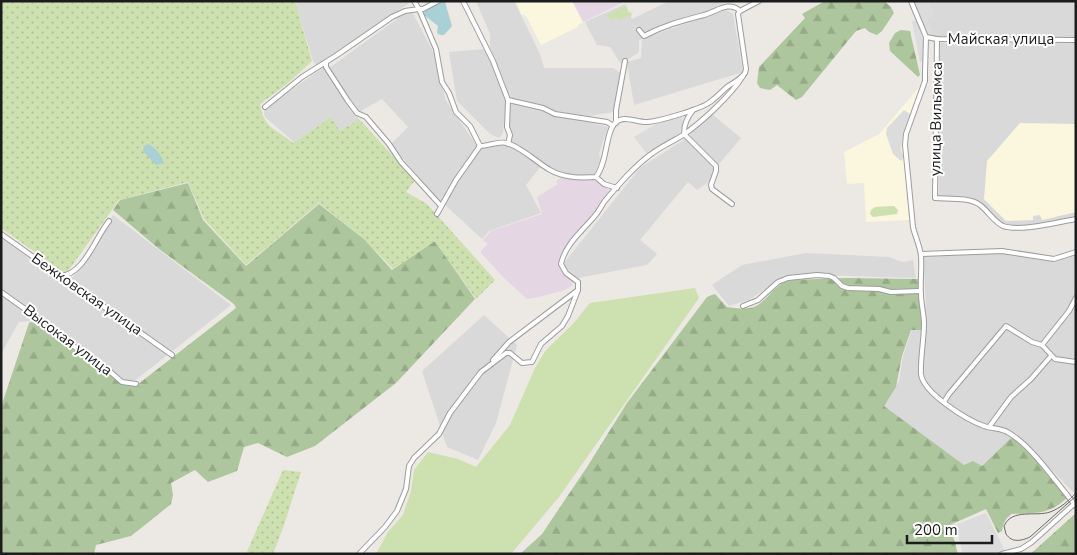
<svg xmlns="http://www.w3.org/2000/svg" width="1077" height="555" font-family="'Nunito Sans',sans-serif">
	<defs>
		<pattern id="forest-firs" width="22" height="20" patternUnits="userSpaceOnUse" patternTransform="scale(1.25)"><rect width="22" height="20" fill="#aec69d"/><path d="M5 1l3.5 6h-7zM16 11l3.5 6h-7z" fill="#95aa87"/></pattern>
		<pattern id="garden-dots" width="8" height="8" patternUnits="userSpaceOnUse" patternTransform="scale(1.25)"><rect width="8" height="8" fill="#cde0af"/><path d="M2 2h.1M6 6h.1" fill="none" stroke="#afc096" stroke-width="1.8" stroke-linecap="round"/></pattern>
	</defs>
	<rect width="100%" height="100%" fill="#ece8e3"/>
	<g fill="#dad9d9">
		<path d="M295,1H412L317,66L313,61Z"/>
		<path d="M476,1H514L540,54L544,68H613L621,73L614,112L588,116L553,111L511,98L490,46V34Z"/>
		<path d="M669,1H729L643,38L726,10L733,14L743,72L634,105L627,62L641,58L642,39L639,40V52L621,64L610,47L597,45L585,22L625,4L632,19Z"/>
		<path d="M913,1H1076V37L934,38L927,35Z"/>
		<path d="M412,12L437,59V69L446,101L477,146L440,202L391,144L408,127L382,99L359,112L329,68L404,14Z"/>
		<path d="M940,43H1076V217L1041,224L1011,226L997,221L979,202L970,197L939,196Z"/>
		<path d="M486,49L492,60L506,100L503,133L499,138L490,134L457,101L449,52Z"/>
		<path d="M324,67L359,119L340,131L331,117L294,142L265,117L264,112L267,107Z"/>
		<path d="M511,102L608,127L599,153L600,159L594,175L579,178L550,168L512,145L508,119Z"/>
		<path d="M712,114L741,138L714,170L710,181L697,190L688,182L640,240L657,254L647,265L578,278L566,268L564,263L640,168L685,139Z"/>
		<path d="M496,145H506L512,148L541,166L526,185L541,213L489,231L482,239L444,204L480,148Z"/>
		<path d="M113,215L231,305L128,386L33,321L19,322L1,354V238L53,275L72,278Z"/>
		<path d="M806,253L889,257L903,262L913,260L916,278L818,275L785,276L749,300L729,306L712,285L742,265Z"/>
		<path d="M984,253H1004L1034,259L1056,261L1076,254V489L1073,492L1016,433L982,466L964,465L884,406L899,381L903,356L912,330L926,305L923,256Z"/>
		<path d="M484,315L517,345L496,423L478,460L447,447L422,371Z"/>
	</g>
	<g fill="#e4d6e3">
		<path d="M572,1H621L622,3L583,22Z"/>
		<path d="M565,175L579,179L591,178L597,180L610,191L597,211L567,244L561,256L560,265L573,280L572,286L562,291L534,298L527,299L504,278L481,253V251L488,244L483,240L491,231L542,214L537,197L558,184L556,181Z"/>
	</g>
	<g fill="#faf7de">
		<path d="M516,1H572L583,22L578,25V27L541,45L526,16L521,14Z"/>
		<path d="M921,85L912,108L903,138L909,220L866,222L864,183L847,184L844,152L879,134Z"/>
		<path d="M1020,123L1076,124V212L1042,220L1040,215L1033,216V220L1006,221L984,199L987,161Z"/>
	</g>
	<g fill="#cde0af">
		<path d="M626,5L628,13L631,12L632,14L630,18L628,16L621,20L614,17L611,20L606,15Z"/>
		<path d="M894,206L898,210L897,214L873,217L870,214L871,210L875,207Z"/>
		<path d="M695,288L699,298L559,497L511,554H376L388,532L403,515L411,491L414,470L428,452L458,459L476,467L510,425L535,368L546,350L573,324L590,303Z"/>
	</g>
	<g fill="url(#forest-firs)">
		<path d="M825,1H884L891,7L894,13L882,31L877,35L869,32L865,28L856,31L802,97L796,100L777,85L770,90L760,88L757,83L759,67L805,18L802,14Z"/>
		<path d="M901,30L910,31L920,75L918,77L890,51L889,43L895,33Z"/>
		<path d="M188,183L203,220L246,266L319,204L364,239L392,270L435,241L475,299L396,383L315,446L287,457L258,443L244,447L237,471L208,482L195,470L171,483L173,495L171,504L150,521L131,536L96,545L94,554H1V407L29,323L33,321L105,370L120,383L129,386L137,385L236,308L234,304L159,249L113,210L120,200Z"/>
		<path d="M847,278L918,279L922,330H911L902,356L896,387L884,406L964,465L973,461L982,466L1012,437L1036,460L1068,497C1049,515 1036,513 1011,514C1005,519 1003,524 1002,531L998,533L986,509L950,525L958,554H520L542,534L587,467L627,403L707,297L715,294L727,307C735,308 746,310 754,307C765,303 774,286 788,280Z"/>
		<path d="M1076,513V554H1030L1036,549Z"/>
	</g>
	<g fill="url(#garden-dots)">
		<path d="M1,1H295L312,61L287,84L260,104C264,129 275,128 293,143L331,117L340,131L359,119L415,180L406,192L427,204L495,280L476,299L435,241L393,269L364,239L319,203L246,265L204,219L188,182L119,200L66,274L1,228Z"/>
		<path d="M283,470L301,472L284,525L273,554H246Z"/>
	</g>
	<g fill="#dcdcdc">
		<path d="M927,1H929L934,16L927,19L934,35H932L928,34L918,5Z"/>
		<path d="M912,21H917L924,44V61L920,62Z"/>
		<path d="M904,110L910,114L903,134L901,150L904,158L901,161L893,154L886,134L887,128Z"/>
		<path d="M680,115L683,121L680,133L648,155L634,137L666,118Z"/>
		<path d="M986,513L1005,551L994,554H963L955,525Z"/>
	</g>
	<g fill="#a8d0d5">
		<path d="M440,2H445L452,26L444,35H440L437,33L438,26L423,14L426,10Z"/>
		<path d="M149,144C156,149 161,154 164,163L156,165L143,151L144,146Z"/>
	</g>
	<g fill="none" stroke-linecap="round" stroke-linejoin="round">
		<defs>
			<g id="minor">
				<path d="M414,1L419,9H423L438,1"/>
				<path d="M463,1L493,61L508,100L507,127L510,135L508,144"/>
				<path d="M911,1L926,37L925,73V81L906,134L905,145L913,227C915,236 920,246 921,256C922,268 920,281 921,294C921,304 924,314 924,324C924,339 920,361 921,374C923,393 967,420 984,426C992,429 1002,428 1009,433C1033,447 1058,485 1076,506"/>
				<path d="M639,30L644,36C665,25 681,21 704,15C716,12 729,0 740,11"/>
				<path d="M926,37L937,39L1076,40"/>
				<path d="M937,39L935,198C948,199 970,197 980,205C988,211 994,222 1003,226C1020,232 1058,222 1076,219"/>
				<path d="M326,63V67L348,101L357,113L366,117L389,144L401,162L441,206"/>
				<path d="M508,100L543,108L555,114L607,122L613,126"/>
				<path d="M265,107L302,77L337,55L392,17L405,11L419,9L436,49L442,82L449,93L456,112L470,126L480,146"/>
				<path d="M693,110C687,118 684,124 684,134L716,166V171L711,185L712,189L732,204"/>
				<path d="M616,123V110L625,61"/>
				<path d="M596,177L604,184L617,188"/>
				<path d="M437,214L456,180L480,146C488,146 498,141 507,143C523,148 536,162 550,170C564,178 580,178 596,177C608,161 605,133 615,123C624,114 637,123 648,122C660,121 701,109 710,102C716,98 721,92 727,87C733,83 741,79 745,73L746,69L738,14L740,11L759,1"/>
				<path d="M1,234L172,355"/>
				<path d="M921,254L1002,251L1054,259L1076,252"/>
				<path d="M60,276C84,275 95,238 109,221"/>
				<path d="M1,292L25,309L43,325L107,369L122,382L136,384"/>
				<path d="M743,306L758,300L778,282L788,278L817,275L829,276L834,278L842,286L848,288L879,289L891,292L920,291"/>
				<path d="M1042,345L1069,311L1076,298"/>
				<path d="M493,360L509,342L578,290"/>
				<path d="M944,402L949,394L1006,326L1032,342L1042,345L1055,359L1076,362"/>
				<path d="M989,427L1011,397L1031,379L1051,356"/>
				<path d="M359,554L385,527L397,511L406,489L409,466L414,458L439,434L450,413L481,372L506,353H510L522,363L532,362L541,344L562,326L568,316L578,290V282L566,273L561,264C565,245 581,232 593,218C598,213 601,207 604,202C615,188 636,165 650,155C660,147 672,142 683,135C701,123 732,94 743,76"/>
				<path d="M1002,554L1021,549L1032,542L1074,504"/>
			</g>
		</defs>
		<use href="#minor" stroke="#9d9d9d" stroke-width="6"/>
		<use href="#minor" stroke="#fff" stroke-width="4"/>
		<path stroke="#6a6a6a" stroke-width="1" d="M1076,493C1068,501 1061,508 1050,512C1036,517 1012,508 1004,526L1006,534C1012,543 1021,541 1030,537L1076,496"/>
	</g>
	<g text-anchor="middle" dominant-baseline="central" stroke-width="4" stroke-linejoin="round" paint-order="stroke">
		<g font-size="15" fill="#1c1c1c" stroke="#fff">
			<text x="1001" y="39">Майская улица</text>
			<text transform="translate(936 119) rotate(-89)">улица Вильямса</text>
			<text transform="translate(87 294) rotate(35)">Бежковская улица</text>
			<text transform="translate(68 340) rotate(37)">Высокая улица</text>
		</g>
	</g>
	<rect width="1077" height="555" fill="none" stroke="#1c1c1c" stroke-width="5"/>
	<path d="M907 535v8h85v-8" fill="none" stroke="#1c1c1c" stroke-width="2.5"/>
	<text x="914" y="535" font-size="15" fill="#1c1c1c" stroke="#ffffff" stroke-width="4" paint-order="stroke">200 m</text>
</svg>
